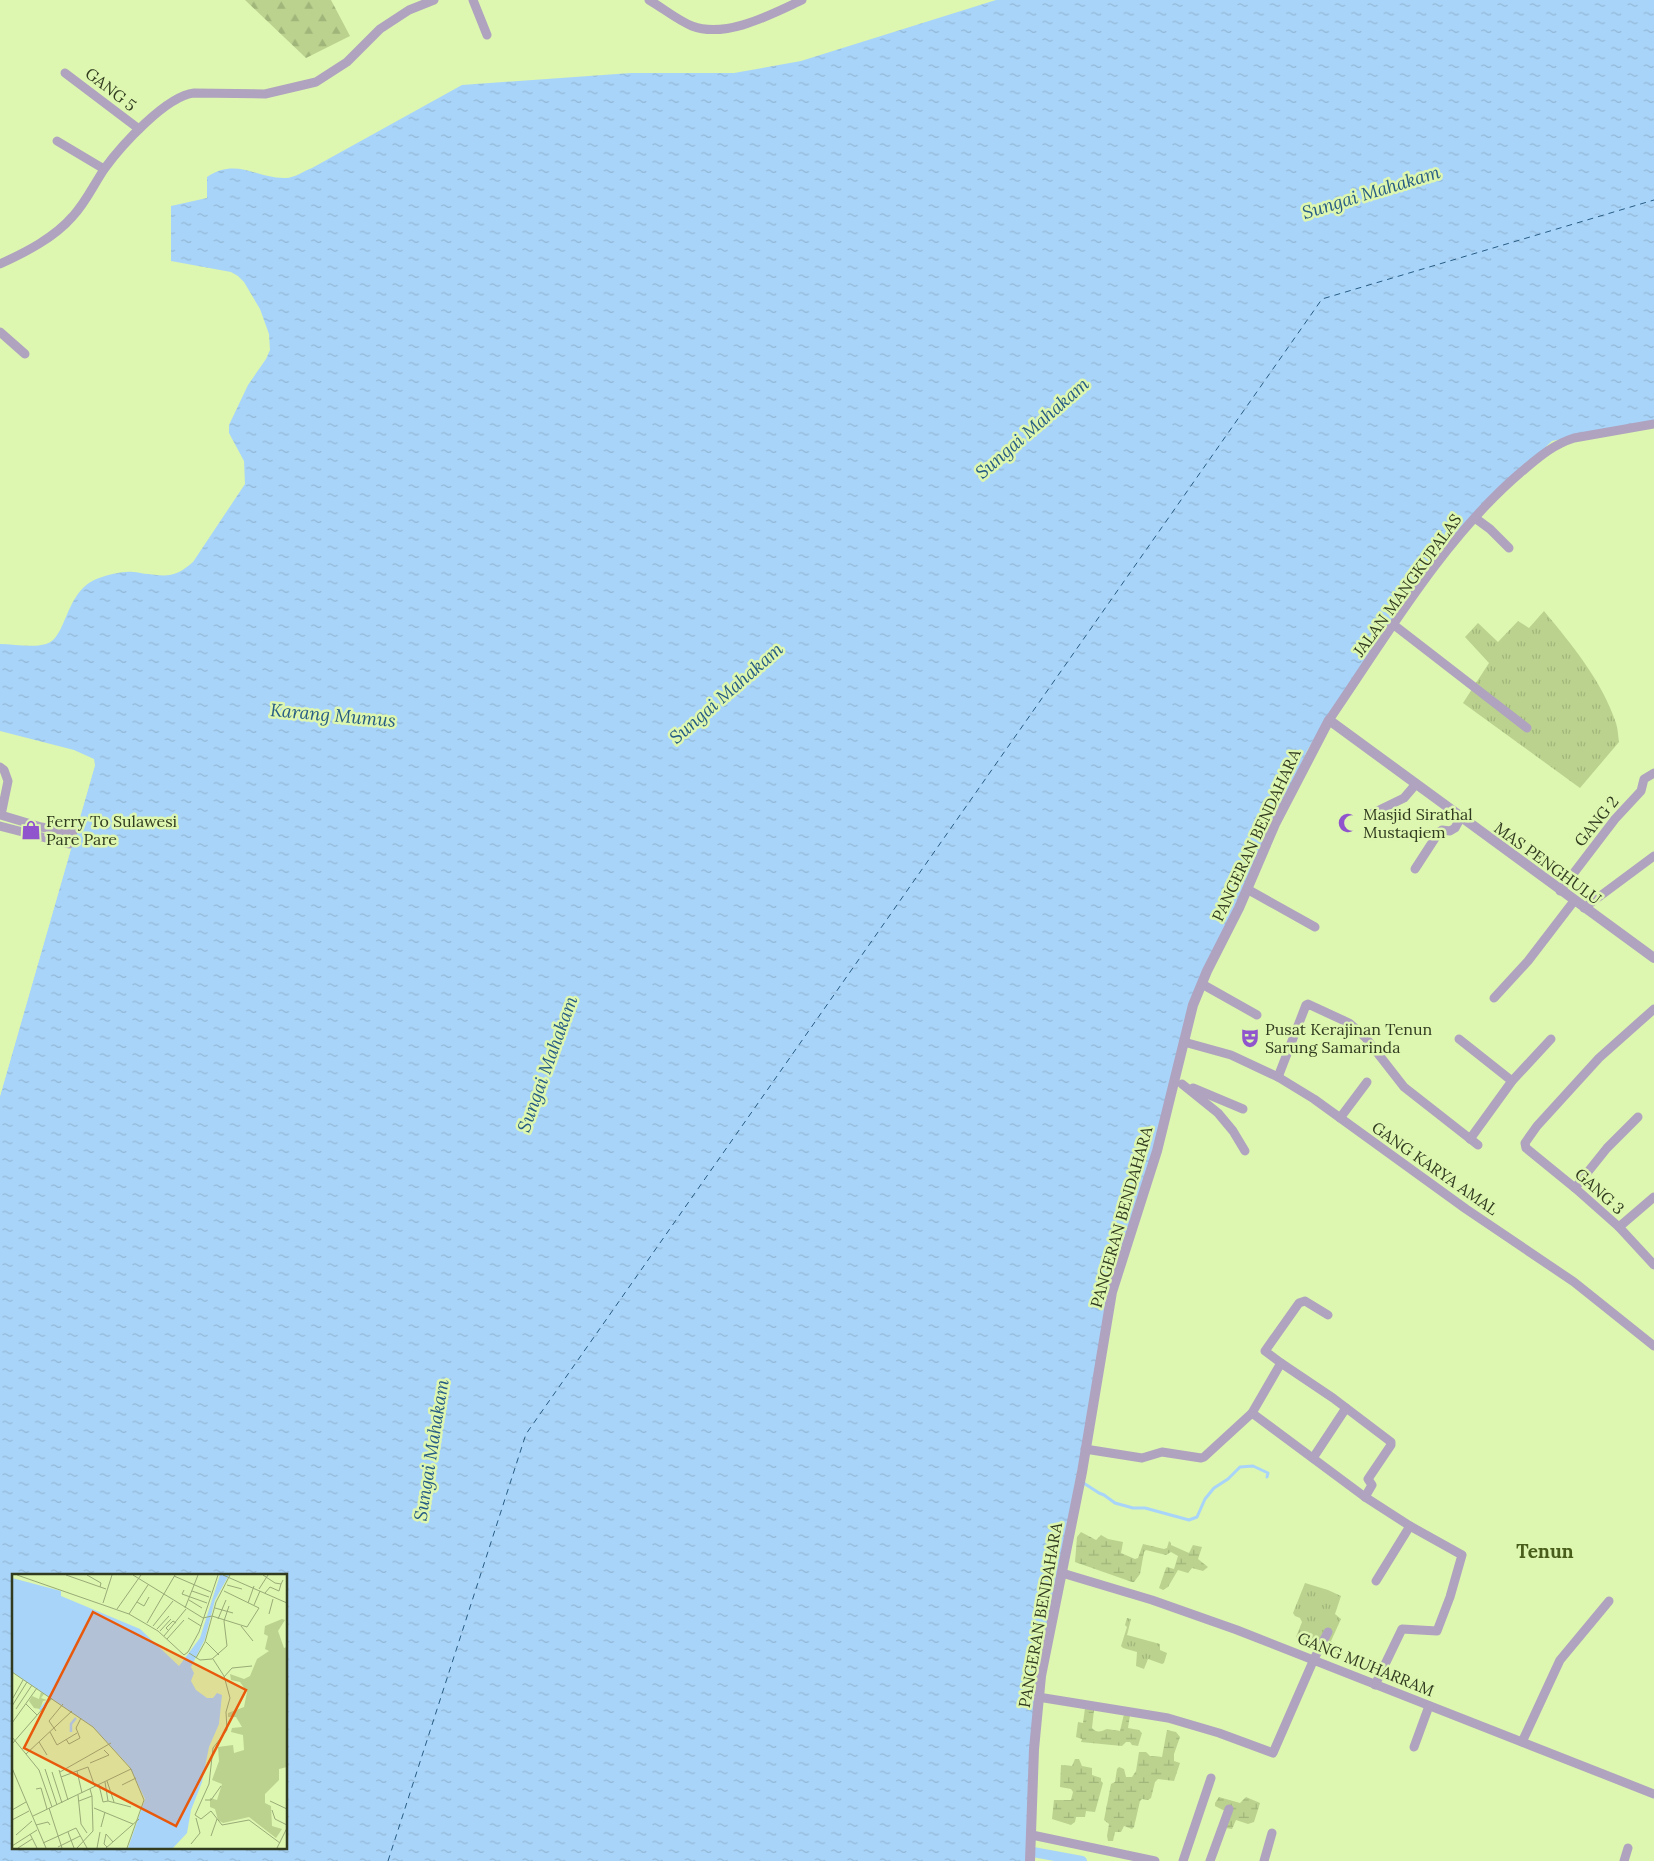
<svg xmlns="http://www.w3.org/2000/svg" width="1654" height="1861" font-family="Lora,serif">
	<defs>
		<pattern id="grass-tufts" width="24" height="20" patternUnits="userSpaceOnUse" patternTransform="scale(1.25)"><rect width="24" height="20" fill="#bad28e"/><path d="M3 7l-1-3M5 7V3M7 7l1-3M15 17l-1-3M17 17v-4M19 17l1-3" fill="none" stroke="#a0b57a"/></pattern>
		<pattern id="forest-firs" width="22" height="20" patternUnits="userSpaceOnUse" patternTransform="scale(1.25)"><rect width="22" height="20" fill="#bad28e"/><path d="M5 1l3.5 6h-7zM16 11l3.5 6h-7z" fill="#a0b57a"/></pattern>
		<pattern id="wetland-marsh" width="20" height="14" patternUnits="userSpaceOnUse" patternTransform="scale(1.25)"><rect width="20" height="14" fill="#bad28e"/><path d="M1 5h8M5 5V1M11 12h8M15 12V8" fill="none" stroke="#a0b57a"/></pattern>
		<pattern id="water-ripples" width="26" height="14" patternUnits="userSpaceOnUse" patternTransform="scale(1.25)"><rect width="26" height="14" fill="#a9d4f9"/><path d="M2 4q2-2 4 0t4 0M15 11q2-2 4 0t4 0" fill="none" stroke="#92b7d5"/></pattern>
	</defs>
	<rect width="100%" height="100%" fill="#ddf6b0"/>
	<g fill="url(#grass-tufts)">
		<path d="M1544,611C1572,645 1602,681 1616,723C1618,729 1618,736 1619,742L1580,788L1463,703L1489,663L1465,637L1478,623L1498,642L1518,621L1529,628Z"/>
		<path d="M1305,1583L1328,1590L1341,1596L1335,1614L1341,1619L1331,1641L1339,1647L1337,1652H1333L1296,1637L1302,1622L1300,1618L1295,1616L1293,1613Z"/>
		<path d="M1127,1618L1131,1619L1127,1635L1160,1644V1650L1167,1653L1164,1663L1162,1664L1148,1659L1144,1669L1136,1666L1137,1652L1123,1648L1121,1646L1127,1627L1125,1625Z"/>
	</g>
	<path fill="url(#forest-firs)" d="M245,0H331L350,36L306,58Z"/>
	<g fill="url(#wetland-marsh)">
		<path d="M1081,1532L1096,1540L1101,1535L1108,1539L1123,1542L1121,1553L1135,1559L1138,1558L1143,1544L1164,1549L1167,1548L1169,1541L1171,1543V1545L1189,1553L1193,1545L1202,1547L1198,1559L1208,1567L1203,1571L1192,1568L1188,1573L1178,1570L1168,1587L1163,1590L1159,1588L1166,1568L1167,1567L1174,1569L1178,1556L1171,1552L1166,1555L1146,1550L1144,1552L1140,1574L1134,1582H1132L1075,1562L1077,1537Z"/>
		<path d="M1085,1708L1094,1710L1092,1728C1097,1734 1102,1731 1107,1729L1120,1731L1124,1714L1130,1715L1128,1728L1139,1730L1142,1733L1138,1746L1132,1745L1130,1742H1126L1122,1746L1081,1742L1082,1739L1076,1737L1078,1722L1083,1723Z"/>
		<path d="M1167,1730L1176,1732L1180,1737L1174,1754V1761L1180,1763L1174,1781L1158,1779L1155,1782L1151,1798L1148,1800L1142,1799L1140,1801L1134,1827L1132,1829L1124,1826L1121,1832H1115L1113,1841H1108L1107,1836L1109,1824L1104,1820L1111,1784L1115,1782L1117,1769L1119,1767L1124,1769L1126,1777H1132L1136,1771L1139,1752H1146L1150,1756L1162,1757Z"/>
		<path d="M1075,1759H1079L1082,1766L1092,1768V1775L1101,1778V1781L1103,1783L1095,1812L1086,1811L1085,1817H1076L1075,1822L1071,1825L1052,1819L1054,1800H1071L1073,1792L1071,1789L1060,1787L1061,1765L1072,1766Z"/>
		<path d="M1219,1797L1240,1803L1246,1797L1260,1803L1254,1822L1248,1824L1236,1820L1232,1829L1220,1827L1225,1811L1215,1806V1803Z"/>
	</g>
	<path fill="url(#water-ripples)" fill-rule="evenodd" d="M996,0H1654V420L1552,441L1468,520L1352,679L1308,749L1188,1008L1158,1138L1109,1290L1094,1386L1047,1628L1028,1861H0V1096L95,765L94,759L74,750L0,731V644C14,644 32,648 46,644C68,638 64,590 99,578C108,575 123,571 133,572C138,572 143,574 148,574C169,577 177,576 193,562L245,484L244,461L229,433V425L248,385L266,359L270,350L269,334L260,309L244,282L238,276L231,272L171,261V206L207,198V177C237,157 256,179 286,178C294,178 304,171 312,168L462,85L631,73H734L801,61ZM14,1575H286V1847H14Z"/>
	<path fill="#ddf6b0" d="M93,765H95L0,1096V1087Z"/>
	<g fill="none" stroke-linecap="round" stroke-linejoin="round">
		<path stroke="#a9d4f9" stroke-width="3" d="M1082,1482L1099,1493L1104,1495L1115,1503L1133,1508H1145L1189,1520L1197,1517L1205,1499L1214,1488L1228,1479L1240,1467L1253,1466L1268,1473L1267,1477"/>
		<path stroke="#a9d4f9" stroke-width="10" d="M1022,1850L1082,1861"/>
		<path stroke="#265c84" stroke-width="1" stroke-dasharray="6 5" stroke-linecap="butt" d="M388,1861L526,1434L1322,299L1654,200"/>
		<g stroke="#afa3bf" stroke-width="9">
			<path d="M473,0L487,35"/>
			<path d="M649,0C663,8 677,20 692,26C726,39 772,14 802,0"/>
			<path d="M65,73L139,129"/>
			<path d="M57,141L104,169"/>
			<path d="M0,264C26,252 54,238 73,216C86,202 94,184 105,168C121,146 166,96 194,93L265,94L316,82L347,62L380,29L409,10L434,0"/>
			<path d="M0,332L25,354"/>
			<path d="M1475,518L1490,529L1509,548"/>
			<path d="M1394,625L1527,728"/>
			<path d="M1329,720C1386,637 1443,539 1520,473C1538,458 1552,445 1574,438L1654,424"/>
			<path d="M0,767L4,770L8,781L1,815L41,827L73,832"/>
			<path d="M1371,814L1404,798L1416,784"/>
			<path d="M0,826L69,844"/>
			<path d="M1415,869L1439,832L1442,830L1450,831L1455,828L1461,817"/>
			<path d="M1247,889L1315,927"/>
			<path d="M1560,891L1615,819L1641,791L1644,779L1654,773"/>
			<path d="M1584,908L1654,856"/>
			<path d="M1202,984L1257,1015"/>
			<path d="M1494,998L1528,961L1574,901"/>
			<path d="M1654,1009L1599,1058L1537,1126L1525,1143L1526,1148L1575,1188L1619,1227L1654,1197"/>
			<path d="M1459,1039L1512,1081"/>
			<path d="M1184,1042L1231,1055L1278,1077L1314,1099L1466,1209L1574,1282L1654,1346"/>
			<path d="M1278,1077L1306,1005L1308,1004L1349,1023L1365,1037L1404,1087L1478,1145"/>
			<path d="M1182,1084L1218,1113L1233,1131L1245,1151"/>
			<path d="M1193,1088L1243,1109"/>
			<path d="M1340,1118L1367,1082"/>
			<path d="M1470,1139L1512,1081L1551,1039"/>
			<path d="M1575,1188L1607,1148L1638,1117"/>
			<path d="M1619,1227L1654,1265"/>
			<path d="M1281,1363L1265,1351L1299,1303L1305,1301L1328,1315"/>
			<path d="M1252,1413L1365,1497L1410,1526L1462,1555L1450,1597L1437,1631L1402,1629L1375,1685"/>
			<path d="M1085,1449L1142,1458L1162,1452L1201,1458L1204,1457L1252,1413L1281,1363L1333,1398L1391,1442V1445L1368,1479L1372,1485L1365,1497"/>
			<path d="M1313,1458L1346,1408"/>
			<path d="M1062,1573L1152,1600L1237,1630L1654,1794"/>
			<path d="M1376,1581L1410,1526"/>
			<path d="M1038,1697L1168,1718L1219,1733L1273,1753L1314,1659L1328,1632"/>
			<path d="M1522,1742L1560,1660L1609,1601"/>
			<path d="M1414,1747L1429,1706"/>
			<path d="M1032,1835L1155,1861"/>
			<path d="M1183,1861L1211,1778"/>
			<path d="M1210,1861L1229,1809"/>
			<path d="M1264,1861L1272,1833"/>
			<path d="M1624,1861L1628,1848"/>
		</g>
		<path stroke="#afa3bf" stroke-width="10" d="M1030,1861L1034,1749L1041,1676L1082,1472L1112,1292L1157,1151L1193,1005L1207,971L1239,908L1275,824L1329,720L1654,958"/>
	</g>
	<defs>
		<symbol id="mosque-bare" viewBox="-9 -9 18 18"><path d="M3.5-4.9A6 6 0 1 0 3.5 4.9A5 5 0 1 1 3.5-4.9Z" fill="#9055cc" stroke="#ddf6b0" stroke-width="2.5" paint-order="stroke"/></symbol>
		<symbol id="shop-bare" viewBox="-9 -9 18 18"><path d="M-5-2.5h2.3a2.7 3.5 0 0 1 5.4 0H5L5.5 6h-11ZM-1.5-2.5h3a1.5 2.3 0 0 0-3 0Z" fill="#9055cc" stroke="#ddf6b0" stroke-width="2.5" paint-order="stroke"/></symbol>
		<symbol id="theatre-bare" viewBox="-9 -9 18 18"><path d="M-5-5.5Q0-4 5-5.5V0Q5 5 0 6Q-5 5-5 0ZM-3.3-2.5H-1v1.5H-3.3ZM1-2.5H3.3v1.5H1ZM-2.8 1Q0 5.5 2.8 1Z" fill="#9055cc" stroke="#ddf6b0" stroke-width="2.5" paint-order="stroke"/></symbol>
	</defs>
	<g fill-rule="evenodd">
		<use href="#mosque-bare" x="1334" y="809" width="28" height="28"/>
		<use href="#shop-bare" x="17" y="816" width="28" height="28"/>
		<use href="#theatre-bare" x="1236" y="1024" width="28" height="28"/>
	</g>
	<g text-anchor="middle" dominant-baseline="central" stroke-width="5" stroke-linejoin="round" paint-order="stroke">
		<g font-size="16" fill="#313b1f" stroke="#ddf6b0">
			<text transform="translate(111 89) rotate(38)">GANG 5</text>
			<text transform="translate(1407 585) rotate(-54)">JALAN MANGKUPALAS</text>
			<text transform="translate(1596 821) rotate(-51)">GANG 2</text>
			<text transform="translate(1256 835) rotate(-65)">PANGERAN BENDAHARA</text>
			<text transform="translate(1548 863) rotate(36)">MAS PENGHULU</text>
			<text transform="translate(1435 1168) rotate(35)">GANG KARYA AMAL</text>
			<text transform="translate(1600 1191) rotate(42)">GANG 3</text>
			<text transform="translate(1121 1217) rotate(-74)">PANGERAN BENDAHARA</text>
			<text transform="translate(1040 1615) rotate(-80)">PANGERAN BENDAHARA</text>
			<text transform="translate(1366 1664) rotate(22)">GANG MUHARRAM</text>
		</g>
		<g font-size="16" fill="#313b1f" stroke="#ddf6b0" text-anchor="start">
			<text x="1363" y="814">Masjid Sirathal<tspan x="1363" dy="18">Mustaqiem</tspan></text>
			<text x="46" y="821">Ferry To Sulawesi<tspan x="46" dy="18">Pare Pare</tspan></text>
			<text x="1265" y="1029">Pusat Kerajinan Tenun<tspan x="1265" dy="18">Sarung Samarinda</tspan></text>
		</g>
		<g font-size="18" font-style="italic" fill="#265c84" stroke="#ddf6b0">
			<text transform="translate(1371 192) rotate(-17)">Sungai Mahakam</text>
			<text transform="translate(1032 428) rotate(-41)">Sungai Mahakam</text>
			<text transform="translate(726 693) rotate(-41)">Sungai Mahakam</text>
			<text transform="translate(333 715) rotate(5)">Karang Mumus</text>
			<text transform="translate(547 1064) rotate(-70)">Sungai Mahakam</text>
			<text transform="translate(431 1450) rotate(-81)">Sungai Mahakam</text>
		</g>
		<g font-size="19" font-weight="bold" fill="#4a5e1b" stroke="#ddf6b0">
			<text x="1545" y="1551">Tenun</text>
		</g>
	</g>
	<g transform="translate(12 1574)">
		<rect width="275" height="275" fill="#ddf6b0"/>
		<path d="M270,45L273,46L266,57L272,74L275,73V193L267,195V206L253,220V229L259,232L260,252L270,255L264,264L237,243L211,249L206,246L203,235L198,233V224L205,226L210,210L200,206L207,187L206,173L221,171L222,179L232,176L231,161L219,158L220,154L230,153L224,143H216V139L232,133L235,118L228,108L219,106L218,100L232,105L238,102L245,85L257,77L253,75L256,62L252,60L253,52Z" fill="#bad28e"/>
		<path d="M29,118L32,120L29,124L35,126L31,127L28,135L22,134L17,127L20,122L27,125Z" fill="#bad28e"/>
		<path d="M208,1H217L203,26L193,65L179,93L182,99L179,107L184,116L195,124H201L205,119L210,121L207,150L197,173L190,208L179,236L175,259L161,274H116L133,225L117,192L81,153L0,98V4L49,17V22L128,55L167,92L188,64Z" fill="#a9d4f9"/>
		<path fill="none" stroke="#a9d4f9" stroke-width="2.5" d="M3,8L94,99L154,212L142,274M28,136L39,123M59,158V150L64,144"/>
		<path fill="none" stroke="#98ab76" stroke-width="1" d="M5,1L117,40L146,57L172,81L176,78M54,1L94,15M75,1L89,9L88,13M121,1L191,44L200,42L235,53L247,34L212,17M211,1L275,29M251,1L263,9L269,10L271,6M162,2L199,18M215,11L230,15M247,15L256,1M172,16L170,20L195,29M180,17L197,23M253,19L258,13L267,17L269,10M177,26L190,34M125,28L132,32L137,23M91,29L100,1M236,29L242,12M242,31L248,17M173,34L186,1M203,34L221,39M105,35L129,1M117,40L136,11M257,40L261,25M176,44L189,52M206,45L214,26M135,49L163,1M141,52L161,27M229,52L241,67M145,55L157,42M148,57L159,45M157,57L154,54L161,47L164,49M152,62L174,35M155,65L172,46M194,68L207,81M176,78L187,58L206,1M177,79L188,86L200,85L215,72L212,47L217,32M184,84L193,68L204,28L218,1M201,85L212,102L218,124L214,138L215,156L201,174L197,210L183,241L189,245L199,237L210,251L237,246L268,269M0,98L81,153L119,195L132,226L115,274M212,103L220,94L240,92M1,124L11,106M14,130L25,141M0,132L15,108M4,135L20,111M0,149L25,114M44,157L37,147L51,130M38,158L45,171L65,159M0,163L27,196L40,233M54,165L57,170L68,164L64,154L69,144M27,168L35,181M0,170L40,124M14,180L60,137M78,189L97,181L92,176M0,194L34,274M33,195L45,231M47,196L56,226M40,198L50,229M48,198L99,169M49,203L65,197M95,207L102,228M93,208L96,227L119,233M87,211L91,228L96,227M110,211L124,204M24,215L29,214L35,235M70,219L65,197L76,193L83,213M66,221L69,250L75,259M80,222L81,257M193,226H199L209,212M67,227L80,222L78,215M258,227L275,235M37,234L50,274M82,234L121,250M0,236L14,228M260,236L263,245L275,251M21,242L119,195M0,246L17,237M24,251L36,248L38,251M89,253L93,238M56,258L62,274M18,260L25,274M4,261L20,247M199,262L205,245M31,269L64,254L75,274M179,270L188,259L184,244M0,272L25,256M46,273L68,262M95,273L92,270L94,260L101,268M6,274L20,265M65,274L81,257M85,274L88,258M94,274L127,245M265,274L275,254"/>
		<path fill="#e8590c" fill-opacity="0.15" stroke="#e8590c" stroke-width="2.5" d="M81,38L234,116L164,252L12,174Z"/>
		<rect width="275" height="275" fill="none" stroke="#313b1f" stroke-width="2.5"/>
	</g>
</svg>
